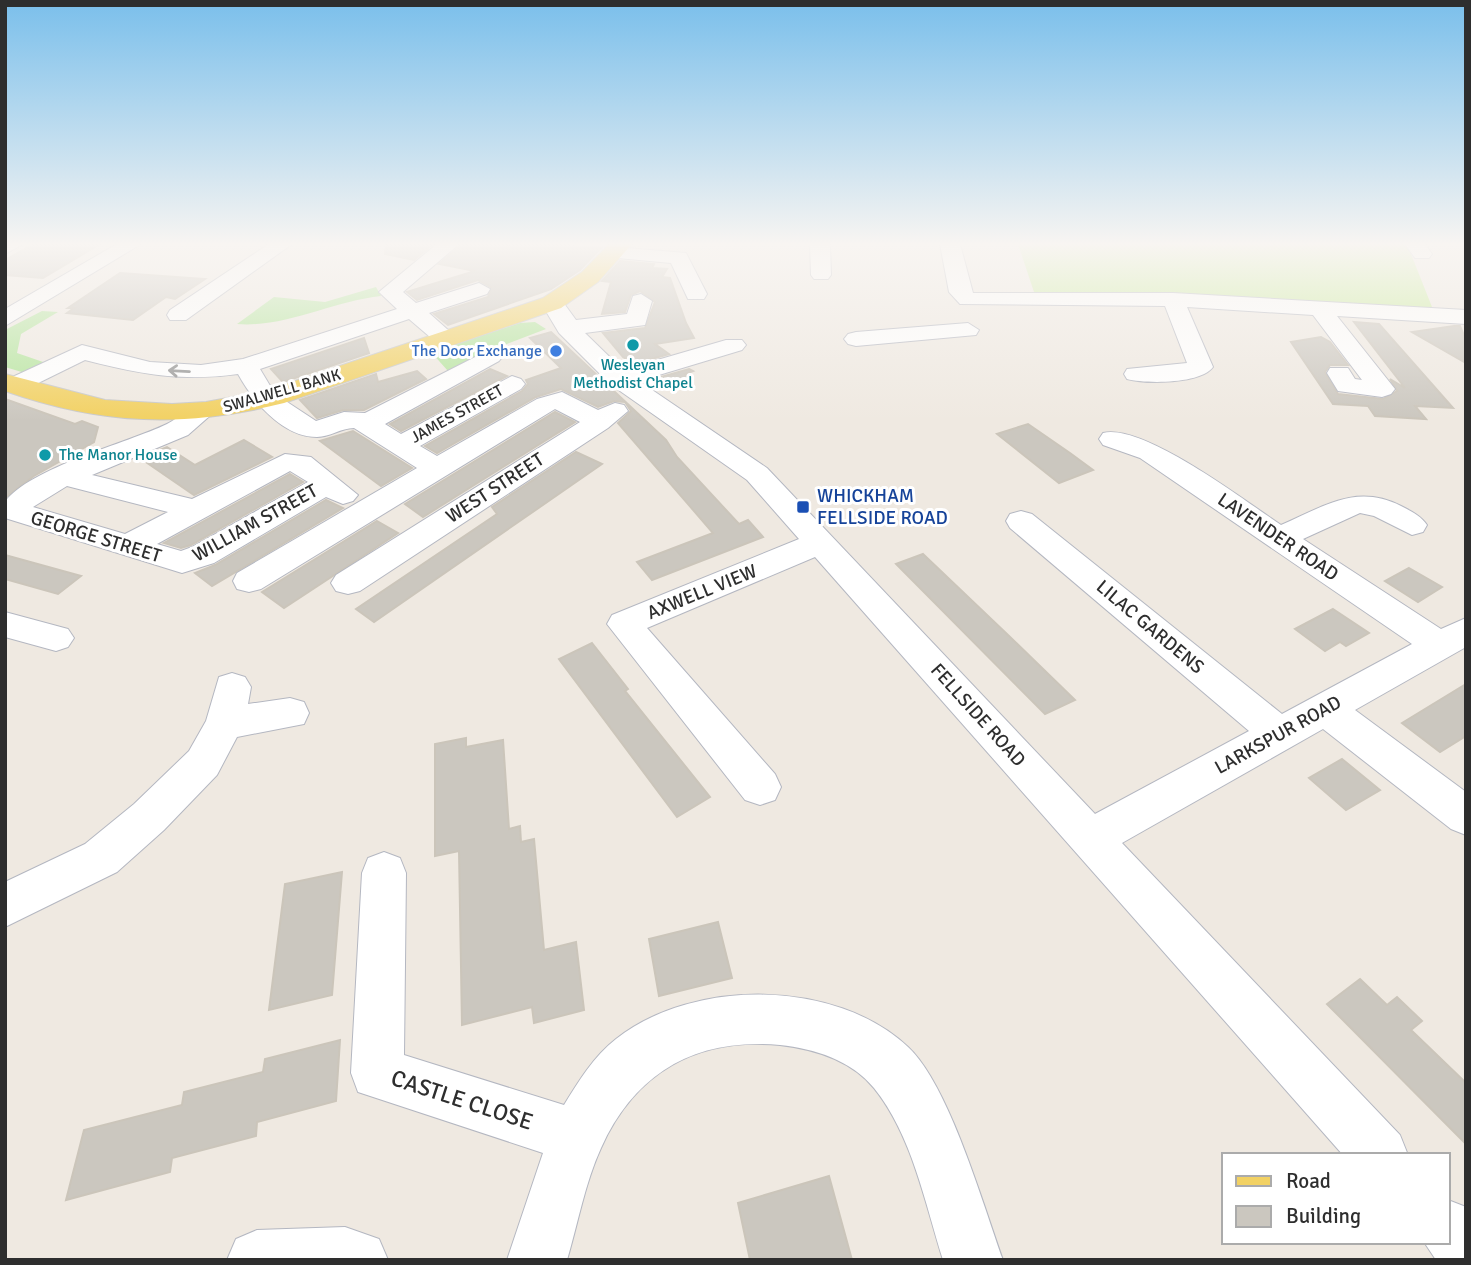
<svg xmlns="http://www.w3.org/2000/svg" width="1471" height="1265" font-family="Signika,sans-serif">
	<rect width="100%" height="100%" fill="#efe9e1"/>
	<g fill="#b6e59e">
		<path d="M376,287L381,296C333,301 285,328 237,324L274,297L325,302Z"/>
		<path d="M42,311L58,312L21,334L17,353L46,363L25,373L5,367V330Z"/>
		<path d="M535,322L546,329L486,352L448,371L431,352L520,323Z"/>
	</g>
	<path fill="#c9ec9a" d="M1018,244H1407L1434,312L1358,305L1034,292Z"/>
	<g fill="#cbc7bf" stroke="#cbc5ba" stroke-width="2">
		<path d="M34,244H100L43,278L5,275V260Z"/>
		<path d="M386,244H433L414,260L385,254Z"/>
		<path d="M462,244H545L601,248L580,270L551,289L448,325L434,314L488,297L491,287L478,280L417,300L407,292L475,271L439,264Z"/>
		<path d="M620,261L654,264L652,268L667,269L662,277L670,278L686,323L694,338L655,344L669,354L634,364L623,357L603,333L645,328L655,302L640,291L631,295L625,312L602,314L611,282L602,281Z"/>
		<path d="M120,273L205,279L175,299L166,297L133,320L67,313L74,308H68Z"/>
		<path d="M1354,322L1379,324L1453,408L1415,406L1426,419L1375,416L1368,406L1333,404L1291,342L1321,337L1330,342L1348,365H1330L1325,372L1338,394L1383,399L1397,391L1390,379L1405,388Z"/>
		<path d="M1454,326H1460L1466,340V363L1412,332Z"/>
		<path d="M551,332L666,440L677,457L739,524L748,520L763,537L652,580L637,562L713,533L618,423L631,411L625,402L614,401L598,407L561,389L536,397L437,453L425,446L522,391L528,384L526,380L561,368L530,338Z"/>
		<path d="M364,338L369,353L283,382L271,369Z"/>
		<path d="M490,369L507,376L401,431L390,424Z"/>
		<path d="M689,369L693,371L685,374L692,379L666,389L654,379Z"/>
		<path d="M417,371L426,379L364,410H343L317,418L300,400L376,374L378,382Z"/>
		<path d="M5,399L75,424L82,421L98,427L94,442L34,476L5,498Z"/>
		<path d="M555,412L575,422L423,517L405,504Z"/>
		<path d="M1028,424L1070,453L1093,470L1059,483L997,434Z"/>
		<path d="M353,431L412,468L381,486L320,441Z"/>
		<path d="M244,440L272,457L194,495L140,458L167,447L195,465Z"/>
		<path d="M576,452L602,464L374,622L356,609L497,514L492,507Z"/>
		<path d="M290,474L303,482L191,545L181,548L164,543Z"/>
		<path d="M326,500L343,508L212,586L195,573L215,565Z"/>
		<path d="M377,521L398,533L284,608L262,592Z"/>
		<path d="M923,554L1008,635L1075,700L1045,714L896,564Z"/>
		<path d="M5,555L81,576L58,594L5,579Z"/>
		<path d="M1409,568L1442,587L1418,602L1385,581Z"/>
		<path d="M1333,609L1369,633L1346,646L1340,642L1325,651L1295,629Z"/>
		<path d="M592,643L628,689L625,691L710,797L677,817L559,659Z"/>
		<path d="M1466,684V736L1440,752L1402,723Z"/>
		<path d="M466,738V747L503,740L509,829L520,826L521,842L534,839L544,950L576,942L584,1010L534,1023L532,1007L462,1025L459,851L435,856V744Z"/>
		<path d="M1342,759L1380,790L1346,810L1309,778Z"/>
		<path d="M342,872L332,995L269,1010L285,884Z"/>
		<path d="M718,922L732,978L659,996L649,939Z"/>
		<path d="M1360,979L1387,1005L1397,997L1422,1021L1411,1030L1466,1083V1144L1327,1004Z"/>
		<path d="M340,1040L336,1101L257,1122L256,1136L172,1158L170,1172L66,1200L84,1130L182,1105L184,1092L263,1072L265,1059Z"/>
		<path d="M829,1176L852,1260H750L738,1203Z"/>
	</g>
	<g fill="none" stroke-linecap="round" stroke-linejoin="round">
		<defs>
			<g id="minor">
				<path d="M5,244H23L5,254Z"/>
				<path d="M117,244H141L5,326V309Z"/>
				<path d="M269,244H292L186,320H170L167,315L170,310Z"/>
				<path d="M437,244H459L403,292L416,303L479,283L490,289L487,294L429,313L457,338L453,343H437L409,319L260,369L275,394L316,421L344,412L365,413L491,349L499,351L503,356L499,361L385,424L401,434L512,376L521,379L525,384L521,389L420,446L437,456L537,399L562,392L598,410L615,403L624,405L628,411L608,428L360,591L348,594L336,591L331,583L336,575L580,422L555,409L261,589L249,592L237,589L233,581L237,573L417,468L354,428C341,428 330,437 317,437C282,437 253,401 238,374C181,382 140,374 85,360L24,390L15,393L5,389L6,380L82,345L150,362L201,365L243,359L397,309L379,292Z"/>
				<path d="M810,244H830L831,275L828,279H814L811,275Z"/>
				<path d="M940,244H960L973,293H1173L1466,310V324L1337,316L1395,389L1391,394L1382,397L1338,391L1327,373L1330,368H1348L1355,379L1362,380L1313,315L1187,307L1213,367C1201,384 1146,384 1127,379L1124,374L1127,369L1187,363L1165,306L960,304L949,292Z"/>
				<path d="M1405,244H1425L1432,254L1429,258H1415Z"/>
				<path d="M614,247L686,253L707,294L704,299H688L671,263L607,257L604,253L607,249Z"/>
				<path d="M641,294L652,301L645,325L585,333L623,370L726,340H742L746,345L742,350L639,381L767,468L1095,814L1249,731L1010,528L1006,521L1010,514L1021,511L1032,514L1282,714L1412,644L1140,458L1103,445L1099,439L1103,433C1143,423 1245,501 1281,525C1323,507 1356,483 1401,506C1411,511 1421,516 1427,525L1423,532L1412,535L1374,516L1360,513L1303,539L1441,629L1466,618V647L1355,710L1466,792V835L1451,829L1323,729L1122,843L1400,1135L1408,1155H1343L815,557L647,628L775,774L781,787L775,800L760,805L745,800L607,624L612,615L799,539L747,480L610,384L559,333L541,303L552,296L560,298L576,320L627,314L633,296Z"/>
				<path d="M968,323L979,330L976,335L856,346L848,344L844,339L848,334L856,332Z"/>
				<path d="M200,405L209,407L213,413L188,435L92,475L192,499L285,454L311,457L358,495L353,501L343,504L326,497L214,563L182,573L5,518V502C29,468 128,443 167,424C179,418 187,408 200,405ZM290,471L308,482L192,547L181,551L157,544ZM67,486L168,512L125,534L33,507Z"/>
				<path d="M5,612L68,629L74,638L68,647L56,651L5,637Z"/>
				<path d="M232,673L245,677L251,687L248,704L290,698L304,702L309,713L304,724L237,737L217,775L164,830L117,872L5,927V882L85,844L134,804L189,751L206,721L219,677Z"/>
				<path d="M384,852L400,858L406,873L404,1055L564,1105C578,1082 594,1056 616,1039C693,978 836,979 908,1047C949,1085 983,1205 1003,1260H943C925,1203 912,1135 874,1088C851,1060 815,1049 780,1045C697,1037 635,1072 601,1148C585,1183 578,1223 567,1260H507L543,1153L358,1092L351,1073L362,873L368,858Z"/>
				<path d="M1448,1200L1466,1207V1260H1436L1424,1242H1448Z"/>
				<path d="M345,1227L379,1239L388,1260H227L236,1239L257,1230Z"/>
			</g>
			<path id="major" d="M609,244H632L598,282L561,308L284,403C185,428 102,425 5,391V374L105,400L172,404L206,402L265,391L543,298L582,272Z"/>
		</defs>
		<use href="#minor" stroke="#b4b7c1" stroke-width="2"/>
		<use href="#major" stroke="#c9c9c9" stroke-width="2"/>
		<use href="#minor" fill="#fff" fill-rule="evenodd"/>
		<use href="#major" fill="#f2d163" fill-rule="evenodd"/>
	</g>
	<defs><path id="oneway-shaft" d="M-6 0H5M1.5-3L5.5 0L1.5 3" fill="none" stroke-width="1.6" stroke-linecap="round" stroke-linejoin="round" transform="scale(1.75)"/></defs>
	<use stroke="#969696" href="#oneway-shaft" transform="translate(179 371) rotate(-177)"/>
	<linearGradient id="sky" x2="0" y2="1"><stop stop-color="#7abfeb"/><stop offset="0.58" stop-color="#f8f5f2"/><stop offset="1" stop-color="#f8f5f2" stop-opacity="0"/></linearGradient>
	<rect width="1471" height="421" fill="url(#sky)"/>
	<g fill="#0f9aa8" stroke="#fff" stroke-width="2.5">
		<circle cx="633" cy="345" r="7"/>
		<circle cx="45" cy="455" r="7"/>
	</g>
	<circle fill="#3f7fe0" stroke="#fff" stroke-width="2.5" cx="556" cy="351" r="7"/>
	<rect fill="#1a4fb4" stroke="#fff" stroke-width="2.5" x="796" y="500" width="14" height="14" rx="3.5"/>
	<g text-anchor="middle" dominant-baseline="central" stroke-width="6" stroke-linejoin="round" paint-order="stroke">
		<g font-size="16" fill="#366cbe" stroke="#fff" text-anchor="end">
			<text x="542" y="351">The Door Exchange</text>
		</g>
		<g font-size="16" fill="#0d838f" stroke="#fff">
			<text x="633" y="365">Wesleyan<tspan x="633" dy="18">Methodist Chapel</tspan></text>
			<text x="59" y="455" text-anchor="start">The Manor House</text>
		</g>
		<g font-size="16" fill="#2e2e2e" stroke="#fff">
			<text transform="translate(282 391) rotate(-16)">SWALWELL BANK</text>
			<text transform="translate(457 414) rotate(-29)">JAMES STREET</text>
		</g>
		<g font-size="19" fill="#2e2e2e" stroke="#fff">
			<text transform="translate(495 488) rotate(-33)">WEST STREET</text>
			<text transform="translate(255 523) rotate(-29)">WILLIAM STREET</text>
			<text transform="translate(96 537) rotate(17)">GEORGE STREET</text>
			<text transform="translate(1278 537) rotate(34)">LAVENDER ROAD</text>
			<text transform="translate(702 592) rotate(-22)">AXWELL VIEW</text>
			<text transform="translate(1150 627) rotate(40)">LILAC GARDENS</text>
			<text transform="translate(978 715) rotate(48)">FELLSIDE ROAD</text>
			<text transform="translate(1278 735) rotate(-29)">LARKSPUR ROAD</text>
		</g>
		<g font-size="19" fill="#164399" stroke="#fff" text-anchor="start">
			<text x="817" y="496">WHICKHAM<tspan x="817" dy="22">FELLSIDE ROAD</tspan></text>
		</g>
		<g font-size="23" fill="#2e2e2e" stroke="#fff">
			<text transform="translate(462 1100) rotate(18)">CASTLE CLOSE</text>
		</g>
	</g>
	<rect width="1471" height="1265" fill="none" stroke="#2e2e2e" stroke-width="14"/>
	<rect x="1222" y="1153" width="228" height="91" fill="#ffffff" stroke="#ababab" stroke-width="2"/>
	<rect x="1236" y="1176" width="35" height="10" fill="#f2d163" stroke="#ababab" stroke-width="2"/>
	<text x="1286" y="1188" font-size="21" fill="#2e2e2e">Road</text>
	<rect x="1236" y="1206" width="35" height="21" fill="#cbc7bf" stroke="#ababab" stroke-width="2"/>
	<text x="1286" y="1223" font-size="21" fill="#2e2e2e">Building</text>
</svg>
